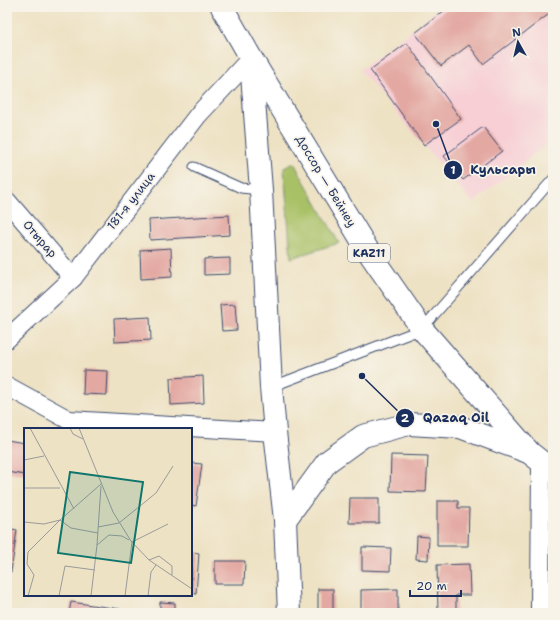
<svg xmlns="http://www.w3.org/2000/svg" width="560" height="620" font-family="'Shantell Sans',sans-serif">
	<rect width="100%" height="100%" fill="#f7f3e8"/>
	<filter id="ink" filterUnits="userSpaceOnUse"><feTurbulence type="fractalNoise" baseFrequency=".025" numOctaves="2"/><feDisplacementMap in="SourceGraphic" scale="8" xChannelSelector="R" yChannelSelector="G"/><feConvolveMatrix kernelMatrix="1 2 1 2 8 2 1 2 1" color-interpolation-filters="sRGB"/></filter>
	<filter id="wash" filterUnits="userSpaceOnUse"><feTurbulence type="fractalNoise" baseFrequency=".012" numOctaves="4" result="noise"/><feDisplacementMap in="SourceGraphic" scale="16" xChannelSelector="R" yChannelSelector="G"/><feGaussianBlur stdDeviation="0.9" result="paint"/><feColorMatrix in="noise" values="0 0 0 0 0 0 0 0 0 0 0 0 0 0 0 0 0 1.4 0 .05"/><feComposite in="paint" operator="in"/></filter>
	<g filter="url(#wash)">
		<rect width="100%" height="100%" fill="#eee2c4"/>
		<path fill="#f7cfd5" d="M442,7H553V139L473,203L360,70Z"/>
		<path fill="#a9c166" stroke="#627862" d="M294,163L339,243L291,258L284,168Z"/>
		<g id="blocks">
			<g fill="#e3a8a2">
				<path d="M449,7H553V11L483,64L469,45L441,66L415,33Z"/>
				<path d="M407,43L461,119L424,145L370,70Z"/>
				<path d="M483,127L502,151L463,180L444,156Z"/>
				<path d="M229,215L230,235L150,240L149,220Z"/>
				<path d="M171,248L172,277L141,279L140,250Z"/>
				<path d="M230,258V274L204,275V259Z"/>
				<path d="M235,304L237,330L222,331L220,305Z"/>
				<path d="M150,317L151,340L115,342L114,319Z"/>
				<path d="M84,370L108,371L107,395L83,394Z"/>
				<path d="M203,376L204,403L171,405L170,378Z"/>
				<path d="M7,440L25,443V475L7,472Z"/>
				<path d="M391,455L428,456L426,492L390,491Z"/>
				<path d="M191,463L202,464L196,506L191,505Z"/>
				<path d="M350,498H379V523H349Z"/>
				<path d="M437,501H458V508H469L468,546H437Z"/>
				<path d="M7,528L17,530L11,572L7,571Z"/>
				<path d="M417,536L429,537L428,560L416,559Z"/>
				<path d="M362,547L391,548L390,571L362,570Z"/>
				<path d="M191,552L199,553L196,594L191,593Z"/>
				<path d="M215,561H245L244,584H215Z"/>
				<path d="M469,564L470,595H456V613H438L437,565Z"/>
				<rect x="318" y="589" width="15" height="24"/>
				<path d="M398,589V613H361V590Z"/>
				<path d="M71,602L120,609V613H69Z"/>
				<path d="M160,602L175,603V613H160Z"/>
			</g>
		</g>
	</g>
	<g filter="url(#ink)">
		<use href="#blocks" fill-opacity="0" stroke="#3b4a6d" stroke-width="1"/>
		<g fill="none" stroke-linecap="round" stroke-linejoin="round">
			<defs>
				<g id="service">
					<path d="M194,167L241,188L260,190"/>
					<path d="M271,387L422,329L553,179"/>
				</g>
				<g id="minor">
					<path d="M7,201L73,278"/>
					<path d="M7,339L73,278L198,115L251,58"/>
					<path d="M7,386L69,420L275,432"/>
					<path d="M540,613L541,462"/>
				</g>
				<path id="tertiary" d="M285,520L289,613"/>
				<g id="trunk">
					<path d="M222,7L251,58L372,257L422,329L530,453L553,471"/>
					<path d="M251,62L261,190L271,387L275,432L285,520"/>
					<path d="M285,520L327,462L363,436L409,424L460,427L528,452"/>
				</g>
			</defs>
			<use href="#service" stroke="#3b4a6d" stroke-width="11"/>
			<use href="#minor" stroke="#3b4a6d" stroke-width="20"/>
			<use href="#tertiary" stroke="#3b4a6d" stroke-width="24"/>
			<use href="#trunk" stroke="#3b4a6d" stroke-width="24"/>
			<use href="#service" stroke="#fff" stroke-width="9"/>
			<use href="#minor" stroke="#fff" stroke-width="18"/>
			<use href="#tertiary" stroke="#fff" stroke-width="22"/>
			<use href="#trunk" stroke="#fff" stroke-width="22"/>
		</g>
	</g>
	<g text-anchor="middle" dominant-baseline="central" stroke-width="3.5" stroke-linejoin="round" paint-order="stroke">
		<rect fill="#f7f3e8" stroke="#5d6a87" stroke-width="1" x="348" y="244" width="42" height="18" rx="3"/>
		<g font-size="11" font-weight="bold" fill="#1b2f5e">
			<text x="369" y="253">KAZ11</text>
		</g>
		<g font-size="12" fill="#1b2f5e" stroke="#f7f3e8">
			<text transform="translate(326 181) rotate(59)">Доссор — Бейнеу</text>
			<text transform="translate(131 201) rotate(-52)">181-я улица</text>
			<text transform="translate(40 239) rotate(49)">Отырар</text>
		</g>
	</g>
	<g transform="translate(24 428)">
		<rect width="168" height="168" fill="#eee2c4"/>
		<path fill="none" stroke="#9a9a9b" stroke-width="1" d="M6,0L50,81M46,0L49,6L59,11M55,0L89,84L107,113L125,132L168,161M0,32L20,28M0,60H36M0,94L20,96L36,92L47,100L74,105M74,99L95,95L132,65L149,38M73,117L77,58M73,117L85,107L98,108L105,112M125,132L135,128L148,138V147M4,168L10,147L3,136L4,124L36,92L77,56M35,168L41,138L71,142M67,168L73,117M101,168L108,114L144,96M124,168L127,144L132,137"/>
		<path fill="#0f766e" fill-opacity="0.15" stroke="#0f766e" stroke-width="2" d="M46,44L119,54L107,135L34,125Z"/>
		<rect width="168" height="168" fill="none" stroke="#1b2f5e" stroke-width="2"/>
	</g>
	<path fill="none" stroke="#1b2f5e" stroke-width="1.5" d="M436 124L453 170M362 376L405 418"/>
	<g fill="#1b2f5e" stroke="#f7f3e8" stroke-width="1.5">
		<circle cx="436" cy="124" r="4"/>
		<circle cx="362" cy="376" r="4"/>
		<circle cx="453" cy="170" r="10"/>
		<circle cx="405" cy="418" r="10"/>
	</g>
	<g font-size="12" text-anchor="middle" font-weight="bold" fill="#fff">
		<text x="453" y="174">1</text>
		<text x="405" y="422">2</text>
	</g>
	<g font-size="13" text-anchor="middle" font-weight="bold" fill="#1b2f5e" stroke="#f7f3e8" stroke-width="3.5" stroke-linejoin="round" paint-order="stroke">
		<text x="503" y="174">Кульсары</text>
		<text x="456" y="422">Qazaq Oil</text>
	</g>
	<rect width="560" height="620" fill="none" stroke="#f7f3e8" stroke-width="24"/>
	<g transform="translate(518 42) rotate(352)" stroke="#f7f3e8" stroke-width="3" paint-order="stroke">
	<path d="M0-3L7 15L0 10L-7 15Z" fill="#1b2f5e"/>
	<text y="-6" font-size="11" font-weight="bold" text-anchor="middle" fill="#1b2f5e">N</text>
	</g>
	<path d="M410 590v6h51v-6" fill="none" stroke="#1b2f5e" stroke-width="2"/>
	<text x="416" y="590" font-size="12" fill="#1b2f5e" stroke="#f7f3e8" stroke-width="3" paint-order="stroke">20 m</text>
</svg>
